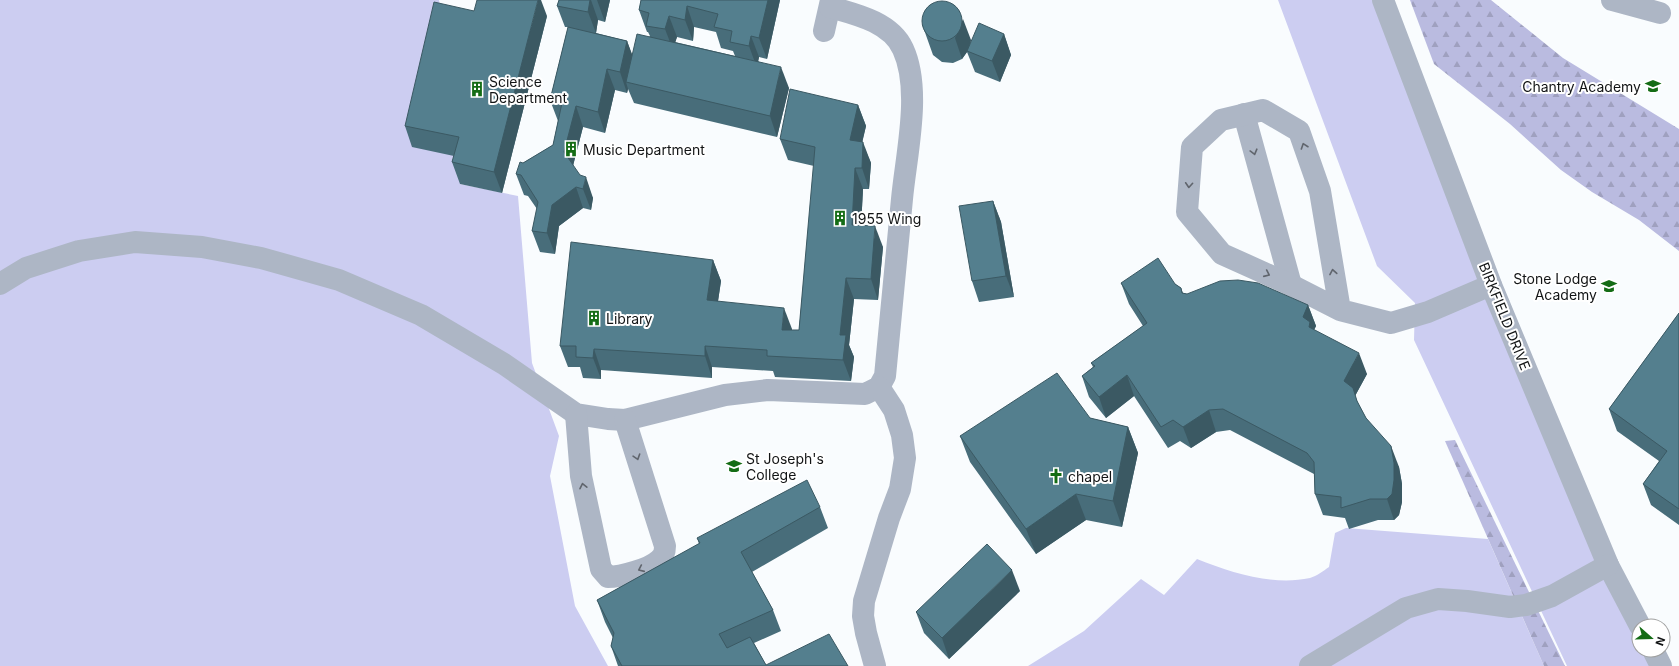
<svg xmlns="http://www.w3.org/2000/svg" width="1679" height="666" font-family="Inter,sans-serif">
	<defs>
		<pattern id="forest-firs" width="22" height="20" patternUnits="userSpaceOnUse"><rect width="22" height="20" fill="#babbe0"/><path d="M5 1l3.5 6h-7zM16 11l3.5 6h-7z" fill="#9fa0bf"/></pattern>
	</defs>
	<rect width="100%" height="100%" fill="#f9fcfe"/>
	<g fill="#cccdf1">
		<path d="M0,0H439L467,159L460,184L518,196L532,363L559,436L550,476L575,606L608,666H0Z"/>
		<path d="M1278,0H1383L1639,626V650H1653L1661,666H1567L1414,340L1415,303L1377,266Z"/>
		<path d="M1346,528L1488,539L1544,666H1028L1084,631L1141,579L1164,595L1197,559C1232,573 1273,586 1310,578C1317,576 1323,571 1329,567L1335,533Z"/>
	</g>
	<g fill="url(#forest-firs)">
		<path d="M1410,0H1491L1563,58L1679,129V251L1639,220L1592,192L1561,170L1510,124L1434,64Z"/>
		<path d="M1455,440L1565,666H1544L1445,441Z"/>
	</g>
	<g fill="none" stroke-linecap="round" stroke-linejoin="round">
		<g stroke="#adb6c5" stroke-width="22">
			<path d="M1383,0L1491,285L1608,565L1640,626"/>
			<path d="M1612,0L1660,13"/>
			<path d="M824,31L831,0"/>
			<path d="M1244,114L1291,285"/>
			<path d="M0,284L26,268L79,251L135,242L202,247L261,258L339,280L421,315L504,364L576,414L608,419L625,420L725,395L768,390L865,394L879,387L885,376C891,317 896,258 902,199C906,155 922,90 903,49C891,22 855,14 830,7"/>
			<path d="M1340,310L1320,191L1299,131L1263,110L1221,120L1192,147L1187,212L1222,254L1291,285L1340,310L1391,323L1428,312L1491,285"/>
			<path d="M576,414L581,476L601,569L608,577C620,577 650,569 659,560C664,556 665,552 665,546L625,420"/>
			<path d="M1653,650L1661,666"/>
			<path d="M875,666L866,633L863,616L864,601L889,518L900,489L905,458L902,435L894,410L879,387"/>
			<path d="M1310,666L1406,608L1438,599L1467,601L1510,607L1526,605L1552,596L1608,565"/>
		</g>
	</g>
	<g fill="#486d7a" fill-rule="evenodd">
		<path d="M559,0H610L605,22L598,20L596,33L627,41L632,55L650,36L648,32H647L639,10L641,0H780L767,59L759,57L758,61L789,88L777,137L634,103L628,89L627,93L615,90L605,133L583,127L573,166L593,198L591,210L583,208L559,226L555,254L540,252L532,231L537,209L528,196L524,195L516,174L523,163L553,145L558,121L550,100L568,27H565L557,6ZM694,27L716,32L721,48L733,51L735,56L675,42L677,37L693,41Z"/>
		<path d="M547,16L502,193L460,184L452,162L454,156L412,147L405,126Z"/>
		<path d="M922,24L971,40L970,44L1004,34L1011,55L1000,82L975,72L967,52L962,59L953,63L942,62L933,55Z"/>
		<path d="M858,105L866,126L862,142L871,163L869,189H863L861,226L883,247L878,300L854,299L849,345L854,357L851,381L775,377L773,371L712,367V378L601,370V379L583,378L580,367H568L560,346L713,260L721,281L718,301L792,329V330H799L814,166L788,160L780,139Z"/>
		<path d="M993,201L1001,222L1014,297L979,302L972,281Z"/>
		<path d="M1121,283L1175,284L1181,288L1183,293L1187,294L1308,305L1316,326L1314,330L1367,374L1355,396L1358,403L1366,418L1399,467L1402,484V502L1399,515L1394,520H1378L1349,529L1345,518L1323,515L1315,494L1314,474L1230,430L1216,432L1191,448L1180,441L1168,448L1134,396L1106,418L1089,397L1082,376L1093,367L1091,363L1143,326L1129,304Z"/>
		<path d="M1679,313V525L1651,505L1643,484L1659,461L1617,431L1609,409Z"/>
		<path d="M1090,418L1128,427L1138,453L1122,527L1086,520L1036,554L970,462L960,436Z"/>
		<path d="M820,507L828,528L752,572L773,610L781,631L754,643L766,665L848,666H618L611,646L613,638L605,622L597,600L699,544L697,538Z"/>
		<path d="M1020,591L949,659L924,633L916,612Z"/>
	</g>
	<g fill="#3b5963">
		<path d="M538,0H541L547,16L502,193L494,172Z"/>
		<path d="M590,0H591L598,20L596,33L588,12Z"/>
		<path d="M597,0H610L605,22Z"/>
		<path d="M768,0H780L767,59L759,38Z"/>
		<path d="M687,6L694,27L693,41L685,20Z"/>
		<path d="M669,16L677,37L673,50L665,29Z"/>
		<path d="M963,19L971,40L969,50L967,51V52L962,59L955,38Z"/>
		<path d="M1004,34L1011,55L1000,82L992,61Z"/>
		<path d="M751,36L759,57L757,68L749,46Z"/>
		<path d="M627,41L635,62L626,82L628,89L627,93L620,72Z"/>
		<path d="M781,67L789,88L777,137L770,116Z"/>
		<path d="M607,69L615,90L605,133L598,112Z"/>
		<path d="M858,105L866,126L858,161L850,140Z"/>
		<path d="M576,106L583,127L571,173L564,152Z"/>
		<path d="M863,142L871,163L869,189L862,168Z"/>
		<path d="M855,168L863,189L860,246L852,225Z"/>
		<path d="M586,177L593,198L591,210L583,189Z"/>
		<path d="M576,187L583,208L559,226L555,254L547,233L552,205Z"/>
		<path d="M993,201L1001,222L1014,297L1006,276Z"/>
		<path d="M875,226L883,247L878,300L871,279Z"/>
		<path d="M713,260L721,281L715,321L707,300Z"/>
		<path d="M846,278L854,299L849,345L854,357L851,381L843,360L840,335Z"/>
		<path d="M1308,305L1316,326L1310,338L1303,317Z"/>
		<path d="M784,308L792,329L790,351L782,330Z"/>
		<path d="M705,346L712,367V378L705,356Z"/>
		<path d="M594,349L601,370V379L593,358Z"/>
		<path d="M1359,353L1367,374L1355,396L1360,410L1344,381Z"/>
		<path d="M1127,375L1134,396L1106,418L1099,397Z"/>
		<path d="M1209,410L1216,432L1191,448L1183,427Z"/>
		<path d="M1128,427L1138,453L1122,527L1113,501Z"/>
		<path d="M1391,446L1399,467L1402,484V502L1399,515L1394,520L1387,499Z"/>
		<path d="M1076,494L1086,520L1036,554L1026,529Z"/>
		<path d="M1012,570L1020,591L949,659L942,638Z"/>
	</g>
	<g fill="#547f8e" stroke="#3b5963">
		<path d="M477,0H538L494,172L452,162L459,137L405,126L434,2L474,11Z"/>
		<path d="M559,0H590L588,12L557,6Z"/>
		<path d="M641,0H768L759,38L751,36L749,46L730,42L732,31L714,27L718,14L687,6L685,20L669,16L665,29L646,26L649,13L639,10Z"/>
		<circle cx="942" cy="21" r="20"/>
		<path d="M979,23L1004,34L992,61L967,51Z"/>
		<path d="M568,27L627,41L620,72L607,69L598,112L576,106L564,152L580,175L586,177L583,189L576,187L552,205L547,233L532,231L538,202L521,175L516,174L520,162L523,163L553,145L562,103L550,100Z"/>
		<path d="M637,34L781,67L770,116L626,82Z"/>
		<path d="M790,89L858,105L850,140L863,142L862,168H855L852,225L875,226L871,279L846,278L840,335H846L843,360L767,356V350L705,346V356L594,349L593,358L576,357V346H560L571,242L713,260L707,300L784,308L782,330H799L815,147L780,139Z"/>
		<path d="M993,201L1006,276L972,281L959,206Z"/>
		<path d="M1158,258L1175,284L1181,288L1182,293L1187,294L1220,281L1238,280L1258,283L1308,305L1303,317L1310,322L1309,327L1359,353L1344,381L1353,388L1357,401L1366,418L1391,446L1394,463V480L1392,494L1387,499H1370L1341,508V497L1315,494L1314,462L1307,453L1223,409L1209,410L1183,427L1173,420L1161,427L1127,375L1099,397L1082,376L1095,366L1091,363L1147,323L1121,283Z"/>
		<path d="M1679,313V509L1643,484L1667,451L1609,409Z"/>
		<path d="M1057,373L1090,418L1128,427L1113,501L1076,494L1026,529L960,436Z"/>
		<path d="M807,480L820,507L741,552L773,610L719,634L727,648L750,637L766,665L829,634L848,666H622L611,646L614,633L597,600L700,543L697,538Z"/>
		<path d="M987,544L1012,570L942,638L916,612Z"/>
	</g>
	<defs><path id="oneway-chevron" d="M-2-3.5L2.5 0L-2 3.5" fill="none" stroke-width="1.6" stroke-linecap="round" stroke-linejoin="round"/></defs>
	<g stroke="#60656d">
		<use href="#oneway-chevron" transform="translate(1304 146) rotate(-109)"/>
		<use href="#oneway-chevron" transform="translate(1254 152) rotate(75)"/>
		<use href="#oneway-chevron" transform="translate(1189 185) rotate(94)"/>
		<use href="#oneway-chevron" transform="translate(1333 272) rotate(-100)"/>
		<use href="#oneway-chevron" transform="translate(1267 274) rotate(24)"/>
		<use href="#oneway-chevron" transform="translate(637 457) rotate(72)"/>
		<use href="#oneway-chevron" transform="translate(583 486) rotate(-102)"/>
		<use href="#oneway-chevron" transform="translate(641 569) rotate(156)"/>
	</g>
	<defs>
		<symbol id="school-bare" viewBox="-9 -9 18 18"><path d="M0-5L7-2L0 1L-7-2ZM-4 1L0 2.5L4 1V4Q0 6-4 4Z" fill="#146c15" stroke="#fff" stroke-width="2.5" paint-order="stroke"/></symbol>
		<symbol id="building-bare" viewBox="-9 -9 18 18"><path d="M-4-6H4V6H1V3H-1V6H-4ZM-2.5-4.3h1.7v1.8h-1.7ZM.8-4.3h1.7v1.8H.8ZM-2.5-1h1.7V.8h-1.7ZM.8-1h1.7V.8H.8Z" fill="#146c15" stroke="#fff" stroke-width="2.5" paint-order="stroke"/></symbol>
		<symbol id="church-bare" viewBox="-9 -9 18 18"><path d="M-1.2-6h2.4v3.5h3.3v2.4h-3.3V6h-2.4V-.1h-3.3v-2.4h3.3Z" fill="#146c15" stroke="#fff" stroke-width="2.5" paint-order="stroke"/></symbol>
	</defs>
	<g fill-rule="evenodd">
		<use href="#school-bare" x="1642" y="75" width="22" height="22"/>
		<use href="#building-bare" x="466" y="78" width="22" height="22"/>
		<use href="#building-bare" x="560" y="138" width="22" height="22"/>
		<use href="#building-bare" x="829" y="207" width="22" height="22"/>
		<use href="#school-bare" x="1598" y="275" width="22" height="22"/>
		<use href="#building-bare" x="583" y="307" width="22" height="22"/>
		<use href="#school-bare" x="723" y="455" width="22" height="22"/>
		<use href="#church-bare" x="1045" y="465" width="22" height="22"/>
	</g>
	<g text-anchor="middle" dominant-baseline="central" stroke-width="4" stroke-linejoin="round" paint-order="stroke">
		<g font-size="14" fill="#121415" stroke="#fff" text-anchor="start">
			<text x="489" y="81">Science<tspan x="489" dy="16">Department</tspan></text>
			<text x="1641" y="86" text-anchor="end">Chantry Academy</text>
			<text x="583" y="149">Music Department</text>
			<text x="852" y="218">1955 Wing</text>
			<text x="1597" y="278" text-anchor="end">Stone Lodge<tspan x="1597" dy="16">Academy</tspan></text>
			<text x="606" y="318">Library</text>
			<text x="746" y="458">St Joseph's<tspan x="746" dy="16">College</tspan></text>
			<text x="1068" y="476">chapel</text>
		</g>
		<g font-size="14" fill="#121415" stroke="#fff">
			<text transform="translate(1505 316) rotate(68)">BIRKFIELD DRIVE</text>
		</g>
	</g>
	<g transform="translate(1651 638) rotate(110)"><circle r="19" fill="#ffffff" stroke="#a0a1a1"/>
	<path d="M0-3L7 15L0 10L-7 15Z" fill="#146c15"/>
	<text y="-6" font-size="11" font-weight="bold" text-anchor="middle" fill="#121415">N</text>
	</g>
</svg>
